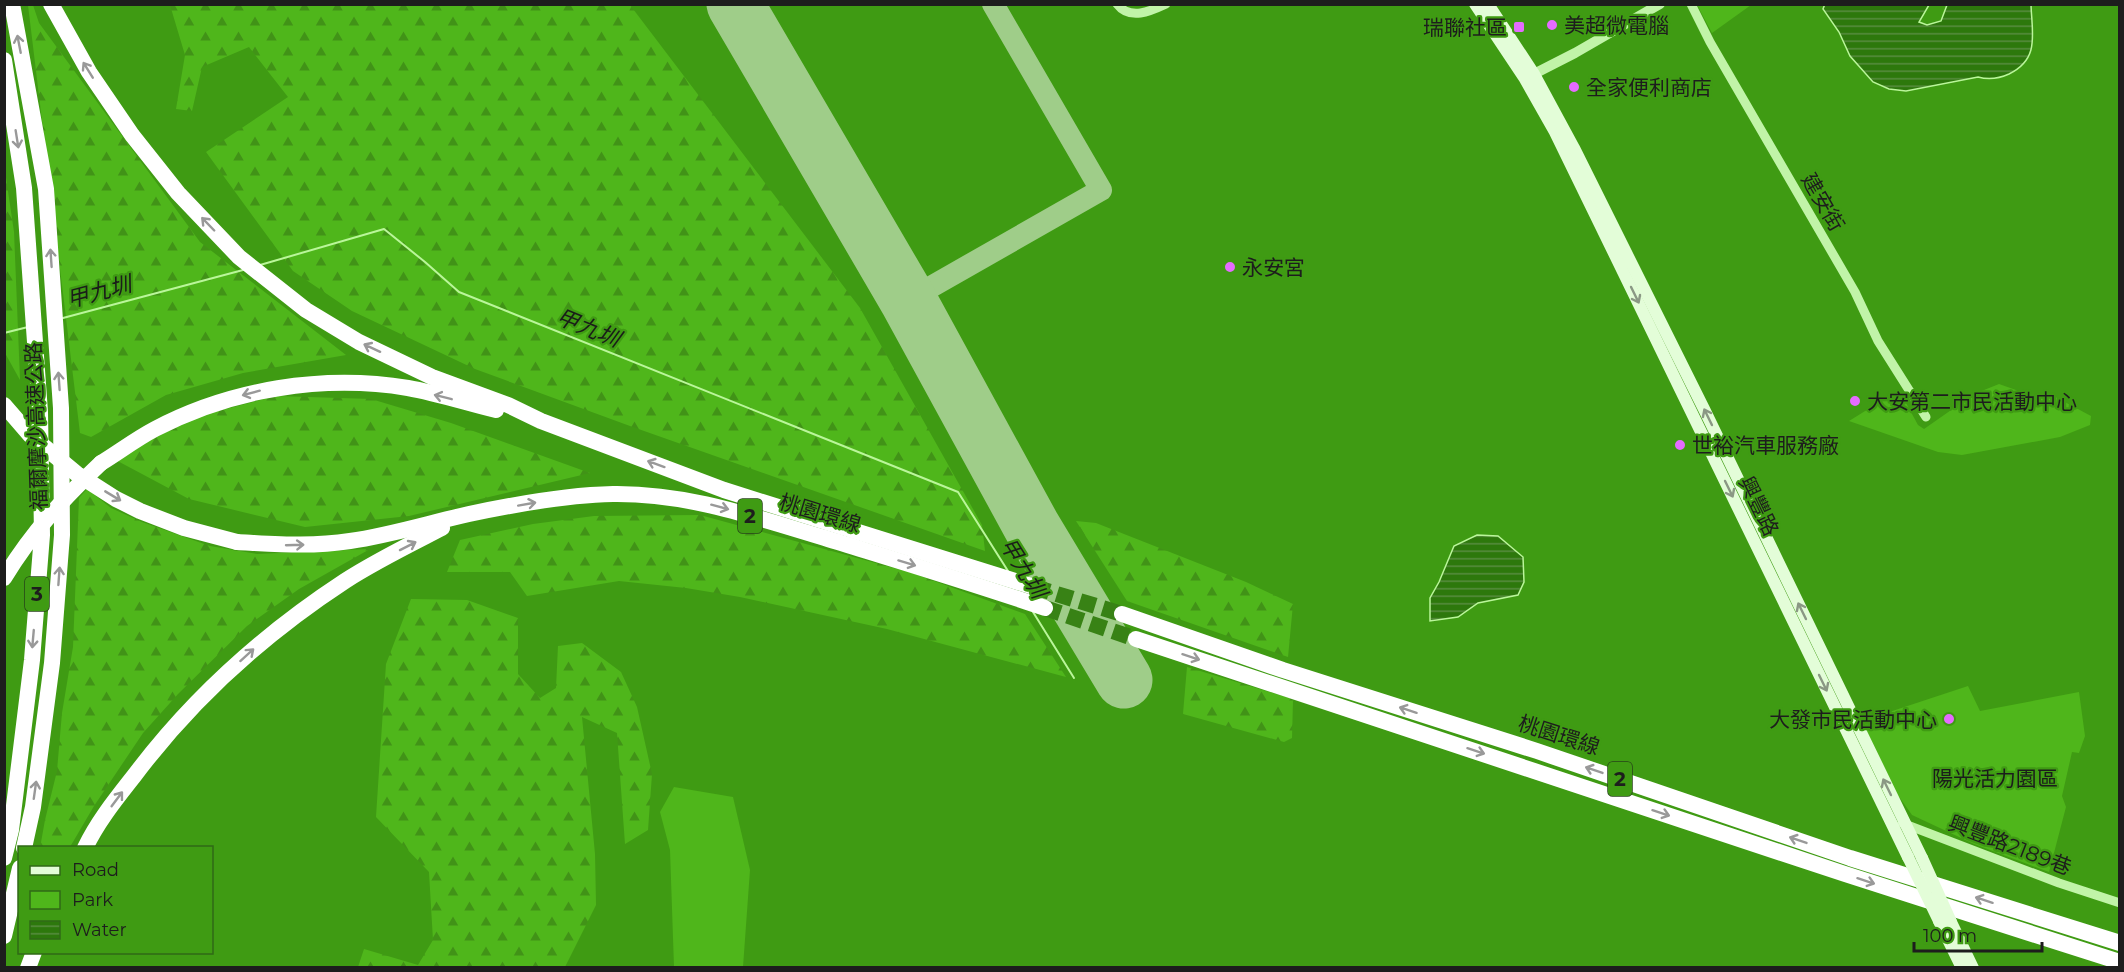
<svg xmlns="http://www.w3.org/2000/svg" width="2124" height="972" font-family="Montserrat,'Noto Sans TC',sans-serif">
	<defs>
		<pattern id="forest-firs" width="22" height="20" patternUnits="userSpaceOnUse" patternTransform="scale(1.5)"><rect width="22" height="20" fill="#4fb61b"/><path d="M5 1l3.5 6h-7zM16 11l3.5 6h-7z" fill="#419317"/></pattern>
		<pattern id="water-rules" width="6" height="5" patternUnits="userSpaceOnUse" patternTransform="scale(1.5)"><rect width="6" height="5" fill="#2d780c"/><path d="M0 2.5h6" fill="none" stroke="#588c40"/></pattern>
	</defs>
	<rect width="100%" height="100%" fill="#3f9b13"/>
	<g fill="#4fb61b">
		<path d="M1697,5H1751L1712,33Z"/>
		<path d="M1999,384L2016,390L2027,398L2046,392L2091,416L2090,425L2060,437L1962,455L1938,452L1849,421L1899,390L1918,425L1924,429L1974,394Z"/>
		<path d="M1968,686L1980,711L2079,692L2085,736L2079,753L2072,752L2062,796L2066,807L2049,872L1974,844L1912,815L1897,794L1862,721Z"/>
		<path d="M674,787L733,797L750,870L743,967H674L670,850L660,812Z"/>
	</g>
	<g fill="url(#forest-firs)">
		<path d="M28,5H33L39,23L200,242L346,355L243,373L166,395L91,437L80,433Z"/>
		<path d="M170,5H630L860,308L982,525L985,551L630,426L475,369L352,311L293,271L206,152L288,97L249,47L202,67L192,111L176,109L185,55Z"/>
		<path d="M5,171L14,232L20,380L5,353Z"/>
		<path d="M276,396L371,399L451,423L590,473L409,516L305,527L189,499L112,458L160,426Z"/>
		<path d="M87,489L111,508L142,522L210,546L257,554L370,549L299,589L247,626L178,694L143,733L94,806L70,847L40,848L45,820L57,771L62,713L73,647L79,498Z"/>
		<path d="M700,515L912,573L1025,614L1066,677L887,629L740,597L686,588L619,581L527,596L510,572H447L460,540L533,524L594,516Z"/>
		<path d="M1076,521L1096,523L1246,582L1293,604L1288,657L1127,601Z"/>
		<path d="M411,599L467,600L518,618V674L540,698L556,688L558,646L582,643L621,672L637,707L652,774L648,830L625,844L617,733L582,717L595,854L596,905L565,967H358L364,949L418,965L433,940L429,872L376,817L386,664Z"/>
		<path d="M1187,667L1293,699L1292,738L1284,742L1183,714Z"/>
	</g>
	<g fill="url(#water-rules)" stroke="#baf69a" stroke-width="1.5">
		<path d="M1825,4L1929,5L1919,22L1927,25L1941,21L1947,5H2031C2032,34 2040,59 2009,74C1998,79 1989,80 1978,77L1906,91L1889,89L1873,82L1850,56L1839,32L1823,9Z"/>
		<path d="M1477,535L1498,536L1523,557L1524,582L1518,595L1478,603L1458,617L1430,621V598L1439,582L1454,546Z"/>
	</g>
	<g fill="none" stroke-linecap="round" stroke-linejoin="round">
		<g stroke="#baf69a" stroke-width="2">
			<path d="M260,265L384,229L425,262L459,292L958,492L1008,571"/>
			<path d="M63,318L243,270"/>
			<path d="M4,333L28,327"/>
			<path d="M1033,612L1074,678"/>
		</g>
		<path stroke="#9fcd89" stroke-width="22" d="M908,300L1101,190L993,4"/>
		<path stroke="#9fcd89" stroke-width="57" d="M735,4L908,300L1032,527L1124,680"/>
		<g stroke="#388215" stroke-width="16" stroke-dasharray="16 8" stroke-linecap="butt">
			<path d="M1034,587L1122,614"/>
			<path d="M1045,608L1136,639"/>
		</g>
		<g stroke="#c1f4a8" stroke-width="9">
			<path d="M1117,4C1130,21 1151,11 1166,4"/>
			<path d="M1691,4L1710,42L1855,292L1878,341L1926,417"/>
			<path d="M1902,823L2059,883L2120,903"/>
		</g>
		<path stroke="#c1f4a8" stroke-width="10" d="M1528,77L1575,53L1660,4"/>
		<g stroke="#e3fdd8" stroke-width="12">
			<path d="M1475,4L1525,79L1555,132L1908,857"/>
			<path d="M1488,4L1534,74L1574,148L1704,409L1922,858"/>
			<path d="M1939,921L1962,968"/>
			<path d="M1951,922L1973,968"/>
		</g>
		<g stroke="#fff" stroke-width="16">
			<path d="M12,4L46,189L61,408L62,535L52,663L33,807L24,848"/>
			<path d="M51,4L89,72L132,135L178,193L239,257L306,310L359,342L432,377L508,405L541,421L724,490L1034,587"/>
			<path d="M4,60L24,188L40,412L42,535L32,660L11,830L4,858"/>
			<path d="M101,463C119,452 136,439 155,429C231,389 323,374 408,388C437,393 467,403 496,410"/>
			<path d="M237,542C276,544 312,547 350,541C391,535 429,523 469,514C516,504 565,495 613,494C688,493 754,517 825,538C899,561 972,583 1045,608"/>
			<path d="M1122,614L1283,670L1537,751L1850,858L2120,943"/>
			<path d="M1136,639L1845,874L2120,962"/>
			<path d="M85,848C98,821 116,799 134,776C192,699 264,634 345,581C376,561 409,545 442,528"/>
			<path d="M4,936L20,868"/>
			<path d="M28,968L34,952"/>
		</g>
		<g stroke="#e3fdd8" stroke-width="12">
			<path d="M1908,857L1939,921"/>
			<path d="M1922,858L1951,922"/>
		</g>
		<g stroke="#fff" stroke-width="16">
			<path d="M4,405L30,435L77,474L116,499L140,511L184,528L237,542"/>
			<path d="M4,578C33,531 61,501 101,463"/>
		</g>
	</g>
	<defs><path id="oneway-shaft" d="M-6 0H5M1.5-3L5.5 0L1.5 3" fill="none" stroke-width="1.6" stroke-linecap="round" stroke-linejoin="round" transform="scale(1.5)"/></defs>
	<g stroke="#999">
		<use href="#oneway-shaft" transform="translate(19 44) rotate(-101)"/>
		<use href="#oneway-shaft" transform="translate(88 70) rotate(-122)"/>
		<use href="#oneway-shaft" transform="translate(17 139) rotate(81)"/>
		<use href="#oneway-shaft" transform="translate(208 224) rotate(-134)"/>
		<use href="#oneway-shaft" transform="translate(51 258) rotate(-94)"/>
		<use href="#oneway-shaft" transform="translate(372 348) rotate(-155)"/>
		<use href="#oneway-shaft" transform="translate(59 381) rotate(-94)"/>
		<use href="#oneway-shaft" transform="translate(251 393) rotate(165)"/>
		<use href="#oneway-shaft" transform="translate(443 397) rotate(-166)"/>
		<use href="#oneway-shaft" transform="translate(656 464) rotate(-160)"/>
		<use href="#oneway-shaft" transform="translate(113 496) rotate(31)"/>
		<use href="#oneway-shaft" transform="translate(527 504) rotate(-10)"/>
		<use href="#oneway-shaft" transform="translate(720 507) rotate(15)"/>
		<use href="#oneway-shaft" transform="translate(295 545) rotate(-2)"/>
		<use href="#oneway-shaft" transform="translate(408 546) rotate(-27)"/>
		<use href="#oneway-shaft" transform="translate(907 563) rotate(17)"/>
		<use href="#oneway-shaft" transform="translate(59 576) rotate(-86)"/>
		<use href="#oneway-shaft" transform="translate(33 639) rotate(95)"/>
		<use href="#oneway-shaft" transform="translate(247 655) rotate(-42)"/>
		<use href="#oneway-shaft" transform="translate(1191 657) rotate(18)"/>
		<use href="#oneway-shaft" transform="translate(1408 710) rotate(-162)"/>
		<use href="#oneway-shaft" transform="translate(1476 751) rotate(18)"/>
		<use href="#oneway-shaft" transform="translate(1594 770) rotate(-161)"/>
		<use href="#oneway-shaft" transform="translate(35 790) rotate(-82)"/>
		<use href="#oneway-shaft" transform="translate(117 799) rotate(-53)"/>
		<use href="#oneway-shaft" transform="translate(1661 813) rotate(18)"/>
		<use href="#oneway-shaft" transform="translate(1798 840) rotate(-161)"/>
		<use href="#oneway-shaft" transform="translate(1866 881) rotate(18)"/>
		<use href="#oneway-shaft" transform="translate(1984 900) rotate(-162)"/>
	</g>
	<g stroke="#8a9884">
		<use href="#oneway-shaft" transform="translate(1635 295) rotate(64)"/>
		<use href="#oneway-shaft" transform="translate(1708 417) rotate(-116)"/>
		<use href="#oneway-shaft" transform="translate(1729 489) rotate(64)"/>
		<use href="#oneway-shaft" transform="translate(1802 611) rotate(-116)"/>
		<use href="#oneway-shaft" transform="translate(1823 683) rotate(64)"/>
		<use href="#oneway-shaft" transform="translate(1887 787) rotate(-116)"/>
	</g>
	<g fill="#e56bff" stroke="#3f9b13" stroke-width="2">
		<circle cx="1552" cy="25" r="6"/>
		<rect x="1513" y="21" width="12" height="12" rx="3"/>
		<circle cx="1574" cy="87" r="6"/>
		<circle cx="1230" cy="267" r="6"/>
		<circle cx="1855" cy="401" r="6"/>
		<circle cx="1680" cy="445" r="6"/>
		<circle cx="1949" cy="719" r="6"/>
	</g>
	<g text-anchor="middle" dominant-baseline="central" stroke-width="4.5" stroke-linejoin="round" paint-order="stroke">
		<g fill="#3f9b13" stroke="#27431a" stroke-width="1.5">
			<rect x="738" y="499" width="24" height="34" rx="4.5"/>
			<rect x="25" y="577" width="24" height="34" rx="4.5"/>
			<rect x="1608" y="762" width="24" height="34" rx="4.5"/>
		</g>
		<g font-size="20" font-weight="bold" fill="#1d1d1d">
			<text x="750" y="516">2</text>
			<text x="37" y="594">3</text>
			<text x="1620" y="779">2</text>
		</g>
		<g font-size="21" fill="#1d1d1d" stroke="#3f9b13" text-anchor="start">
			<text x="1564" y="25">美超微電腦</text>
			<text x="1507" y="27" text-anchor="end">瑞聯社區</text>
			<text x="1586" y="87">全家便利商店</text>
			<text x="1242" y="267">永安宮</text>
			<text x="1867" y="401">大安第二市民活動中心</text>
			<text x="1692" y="445">世裕汽車服務廠</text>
			<text x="1937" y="719" text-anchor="end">大發市民活動中心</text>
		</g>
		<g font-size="21" fill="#1d1d1d" stroke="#3f9b13">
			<text transform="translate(1823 202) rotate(60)">建安街</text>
			<text transform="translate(36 426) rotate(-92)">福爾摩沙高速公路</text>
			<text transform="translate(1759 506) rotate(64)">興豐路</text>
			<text transform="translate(820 513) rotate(17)">桃園環線</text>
			<text transform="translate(1559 735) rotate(18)">桃園環線</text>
			<text transform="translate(2010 845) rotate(21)">興豐路2189巷</text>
		</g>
		<g font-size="21" fill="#1b1d1b" stroke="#3f9b13">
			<text x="1995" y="778">陽光活力園區</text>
		</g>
		<g font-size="22" font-style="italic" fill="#1a1d19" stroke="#3f9b13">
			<text transform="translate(99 292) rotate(-15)">甲九圳</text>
			<text transform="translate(588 328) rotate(22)">甲九圳</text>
			<text transform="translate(1023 568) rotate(58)">甲九圳</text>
		</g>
	</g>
	<rect width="2124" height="972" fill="none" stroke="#1d1d1d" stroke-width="12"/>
	<rect x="18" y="846" width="195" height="108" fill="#3f9b13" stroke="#316917" stroke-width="1.5"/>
	<rect x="30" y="866" width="30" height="9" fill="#e3fdd8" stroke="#316917" stroke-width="1.5"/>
	<text x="72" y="876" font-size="18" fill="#1d1d1d">Road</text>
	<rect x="30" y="891" width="30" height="18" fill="#4fb61b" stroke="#316917" stroke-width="1.5"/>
	<text x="72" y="906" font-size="18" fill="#1d1d1d">Park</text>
	<rect x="30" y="921" width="30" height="18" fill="url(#water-rules)" stroke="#316917" stroke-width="1.5"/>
	<text x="72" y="936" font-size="18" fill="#1d1d1d">Water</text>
	<path d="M1914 942v9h128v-9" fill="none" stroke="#1d1d1d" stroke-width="3"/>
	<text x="1923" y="942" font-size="18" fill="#1d1d1d" stroke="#3f9b13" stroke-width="4.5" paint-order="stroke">100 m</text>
</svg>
